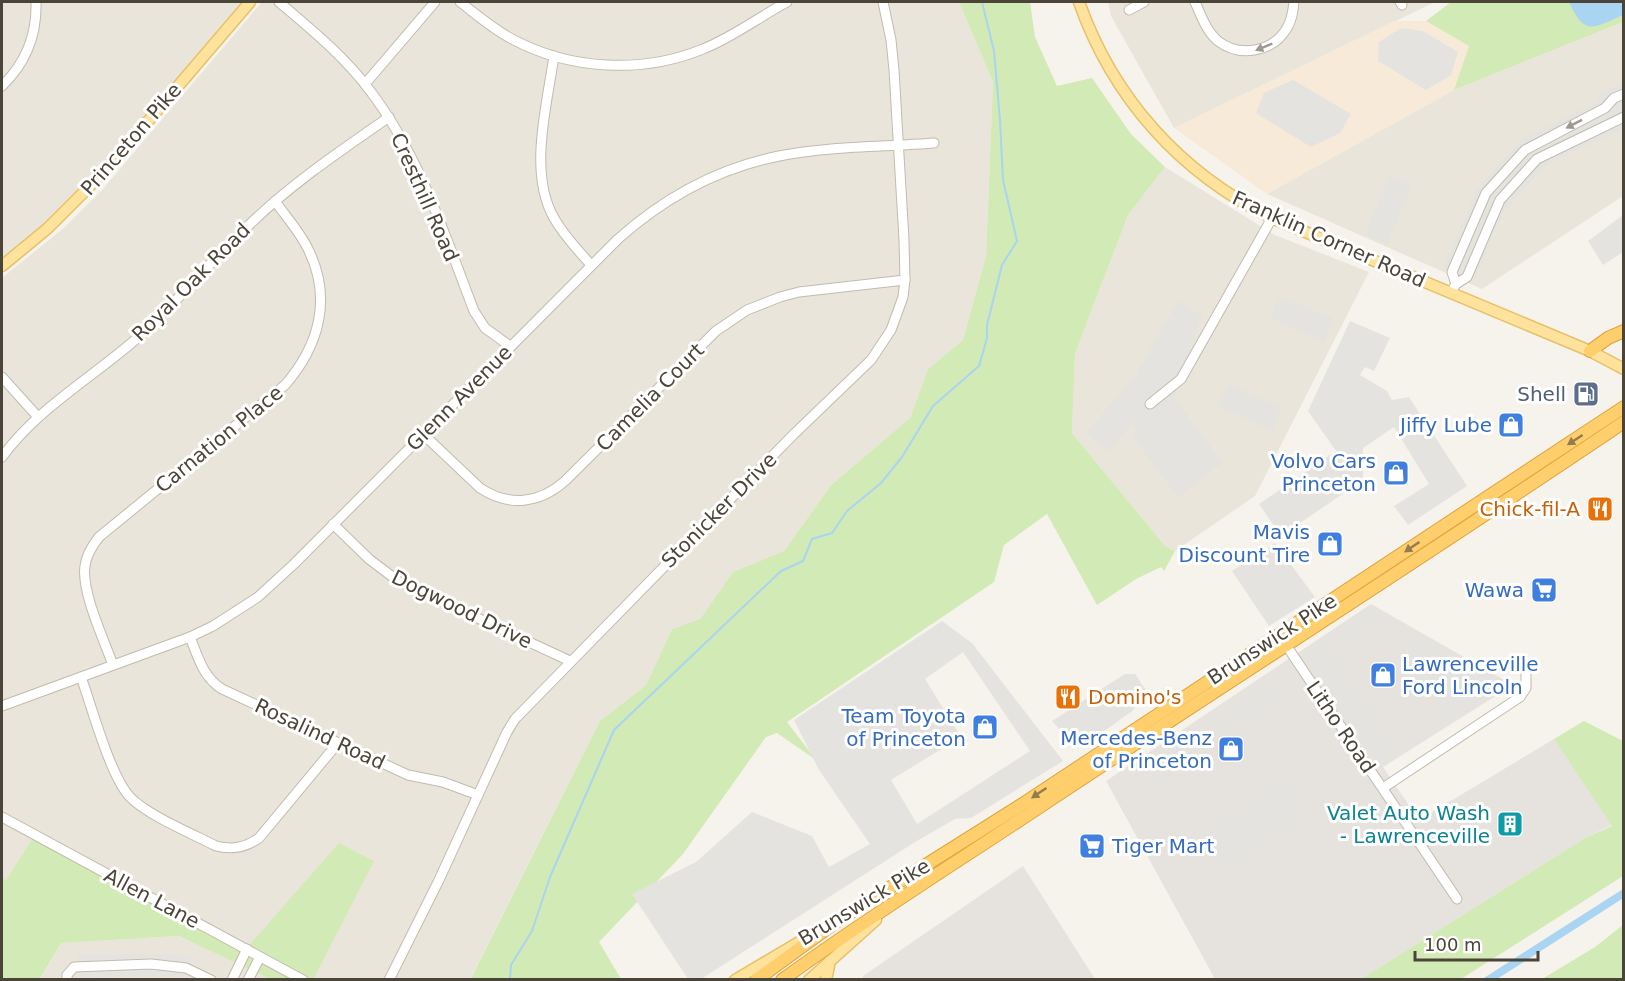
<svg xmlns="http://www.w3.org/2000/svg" width="1625" height="981" font-family="'DejaVu Sans',sans-serif">
	<rect width="100%" height="100%" fill="#f6f3ec"/>
	<g fill="#eae5da">
		<path d="M2,2H250L108,168L2,266Z"/>
		<path d="M262,2H959L993,82L986,256L963,340L928,369L910,418L831,485L784,551L733,572L700,619L672,629L646,685L600,721L470,979H313L373,861L244,951L33,839L6,880L2,878V278L65,227L103,189Z"/>
		<path d="M1108,2H1435L1174,128L1111,16Z"/>
		<path d="M1623,22V196L1482,289L1267,194L1454,90Z"/>
		<path d="M1165,167L1275,235L1369,272L1255,496L1175,551L1165,546L1072,433L1075,354L1128,215Z"/>
		<path d="M179,936L269,979L40,980L61,943Z"/>
	</g>
	<path fill="#f7ead8" d="M1394,21H1426L1469,46L1454,90L1267,194L1174,128Z"/>
	<g fill="#e6e2dd">
		<path d="M1371,604L1513,685L1383,767L1419,820L1554,739L1612,825L1585,838L1361,979H1215L1106,781Z"/>
		<path d="M1023,866L1095,979H862L863,976Z"/>
	</g>
	<g fill="#d2eab5">
		<path d="M959,2H1030L1035,37L1057,86L1092,78L1131,134L1165,167L1128,215L1075,354L1072,433L1165,546L1175,551L1164,571L1161,567L1136,579L1097,605L1047,514L1004,545L994,582L787,722L816,760L777,733L766,737L683,854L599,942L621,979L470,980L600,721L646,685L672,629L700,619L733,572L784,551L831,485L910,418L928,369L963,340L986,256L993,82Z"/>
		<path d="M1451,2H1623V22L1454,90L1469,46L1426,21Z"/>
		<path d="M1584,721L1623,741V876L1461,979H1361L1585,838L1612,826L1554,739Z"/>
		<path d="M33,838L244,951L339,843L374,861L313,980L269,979L179,936L61,943L40,979H2V878L6,880Z"/>
		<path d="M1623,925V979H1542L1595,947Z"/>
	</g>
	<g fill="#e5e3e0" fill-rule="evenodd">
		<path d="M1401,28L1423,31L1458,52L1451,75L1426,90L1378,61L1379,42Z"/>
		<path d="M1293,80L1351,114L1340,133L1311,147L1256,113L1264,93Z"/>
		<path d="M1623,82V129L1546,165L1503,213L1475,279L1443,269L1477,189L1523,138L1599,102L1596,95Z"/>
		<path d="M1390,176L1412,185L1387,244L1365,234Z"/>
		<path d="M1623,215V252L1603,265L1588,241Z"/>
		<path d="M1279,296L1334,319L1324,342L1270,318Z"/>
		<path d="M1178,301L1202,315L1174,397L1222,463L1178,497L1135,439L1134,421L1109,451L1086,433L1136,375Z"/>
		<path d="M1350,321L1390,338L1374,371L1365,367L1360,375L1387,391L1392,400L1409,397L1467,486L1408,525L1394,506L1429,484L1394,427L1363,448V480L1281,536L1259,504L1336,451L1308,411Z"/>
		<path d="M1229,384L1282,407L1272,430L1218,407Z"/>
		<path d="M1275,543L1315,597L1269,626L1232,571Z"/>
		<path d="M1365,610L1372,611L1396,626L1432,642L1508,686L1376,768L1310,669L1317,643ZM1389,627L1445,712L1395,746L1332,652L1354,638Z"/>
		<path d="M942,621L972,643L1063,761L971,818L955,819L915,842L701,979H688L632,894L696,862L752,812L812,836L829,867L870,844L819,770L794,720ZM963,652L1030,751L917,824L891,780L961,737L925,679Z"/>
		<path d="M1125,674H1135L1148,693L1131,712L1093,739L1067,737L1052,721Z"/>
		<path d="M1271,681L1284,701L1259,718L1233,726L1165,770L1183,797L1171,806L1140,766Z"/>
		<path d="M1286,777L1310,814L1223,872L1198,835Z"/>
		<path d="M78,954H177L191,958L192,976L190,980L173,977L80,978Z"/>
	</g>
	<path fill="#a9d4f2" d="M1569,2H1623V15C1593,28 1585,37 1569,2Z"/>
	<g fill="none" stroke-linecap="round" stroke-linejoin="round">
		<path stroke="#a9d4f2" stroke-width="2" d="M510,980L511,965L532,931L550,877L614,730L781,571L803,561L812,539L832,533L847,511L881,483L902,457L933,406L979,366L987,338V325L1002,265L1017,241L1003,180L1000,120L994,51L982,2"/>
		<path stroke="#a9d4f2" stroke-width="8" d="M1488,980L1624,893"/>
		<defs>
			<g id="minor">
				<path d="M279,2C312,30 345,57 371,92C420,157 445,236 474,311L485,328L510,346"/>
				<path d="M460,2C477,15 493,29 512,39C570,70 642,74 703,49C733,37 759,17 787,2"/>
				<path d="M1195,2C1201,15 1206,31 1218,41C1240,58 1273,52 1287,28C1292,20 1293,11 1294,2"/>
				<path d="M1400,2L1402,5"/>
				<path d="M1129,10L1144,2"/>
				<path d="M554,56C547,105 528,173 554,218C564,236 578,250 591,265"/>
				<path d="M365,84L435,2"/>
				<path d="M2,86C26,63 37,35 36,2"/>
				<path d="M1456,284L1452,272L1486,193L1525,150L1605,108L1614,98L1624,94"/>
				<path d="M1454,287L1456,284L1467,277L1500,200L1537,159L1624,117"/>
				<path d="M2,377L38,417"/>
				<path d="M1150,404L1181,379L1272,218"/>
				<path d="M423,434L480,488C509,507 539,504 565,481L716,331L747,310L780,297L799,292L905,280"/>
				<path d="M2,457C37,409 90,379 135,340C175,305 209,262 248,226C291,184 340,151 389,117"/>
				<path d="M333,524L369,559L398,581L570,661"/>
				<path d="M190,637C198,657 203,677 222,689L408,775L443,782L478,795"/>
				<path d="M1286,645L1457,899"/>
				<path d="M113,665C104,640 81,591 85,566C86,555 92,546 99,537L285,385C319,346 332,299 309,251C301,233 286,217 275,201"/>
				<path d="M81,677C92,707 110,776 130,797C147,815 193,834 216,846C232,850 245,848 259,838L338,743"/>
				<path d="M2,706L190,637L213,626L258,597L294,564L618,239C664,198 718,168 779,156C829,146 882,147 934,143"/>
				<path d="M1383,788L1520,697L1526,688V667"/>
				<path d="M2,817L303,980"/>
				<path d="M67,980V975L74,967L151,964L186,968L211,980"/>
				<path d="M232,980L247,949"/>
				<path d="M248,980L260,957"/>
				<path d="M389,980L439,880L507,732L515,719L793,435L871,360L891,330L903,297L905,280L904,240L894,70L891,40L883,2"/>
			</g>
			<g id="major">
				<path d="M1079,2C1113,98 1180,173 1272,218L1590,351L1624,369"/>
				<path d="M2,266L48,228L108,168L250,2"/>
				<path d="M735,980L811,935"/>
				<path d="M809,980L876,920"/>
				<path d="M826,980L830,961"/>
			</g>
			<g id="highway">
				<path d="M1590,351L1608,338L1624,331"/>
				<path d="M756,980L840,919L1018,807L1624,407"/>
				<path d="M782,980C871,915 965,857 1056,796C1245,671 1436,549 1624,422"/>
			</g>
		</defs>
		<use href="#minor" stroke="#c2bbae" stroke-width="11"/>
		<use href="#major" stroke="#e6c16a" stroke-width="13"/>
		<use href="#highway" stroke="#e0a43c" stroke-width="14"/>
		<use href="#minor" stroke="#fff" stroke-width="9"/>
		<use href="#major" stroke="#ffe39c" stroke-width="10"/>
		<use href="#highway" stroke="#ffcf6e" stroke-width="12"/>
	</g>
	<defs><path id="oneway-solid" d="M-6-.8H1V-3.2L6.5 0L1 3.2V.8H-6Z" transform="scale(1.5)"/></defs>
	<g fill="#9c9892">
		<use href="#oneway-solid" transform="translate(1264 47) rotate(158)"/>
		<use href="#oneway-solid" transform="translate(1574 124) rotate(153)"/>
	</g>
	<g fill="#937c4e">
		<use href="#oneway-solid" transform="translate(1575 440) rotate(147)"/>
		<use href="#oneway-solid" transform="translate(1412 547) rotate(146)"/>
		<use href="#oneway-solid" transform="translate(1039 793) rotate(146)"/>
	</g>
	<defs>
		<symbol id="fuel-square" viewBox="-11 -11 22 22"><rect x="-9" y="-9" width="18" height="18" rx="4" fill="#5c6f8a" stroke="#fff"/><path d="M-5.5-6h7V0h2V4h1.3V-2.5L3-4.5l.8-.8L6-3V5H2.5V1h-1V6h-7ZM-4.2-4.7v3.2H.2V-4.7Z" fill="#fff"/></symbol>
		<symbol id="shop-square" viewBox="-11 -11 22 22"><rect x="-9" y="-9" width="18" height="18" rx="4" fill="#3f7fe0" stroke="#fff"/><path d="M-5-2.5h2.3a2.7 3.5 0 0 1 5.4 0H5L5.5 6h-11ZM-1.5-2.5h3a1.5 2.3 0 0 0-3 0Z" fill="#fff"/></symbol>
		<symbol id="restaurant-square" viewBox="-11 -11 22 22"><rect x="-9" y="-9" width="18" height="18" rx="4" fill="#e8710a" stroke="#fff"/><path d="M-5-6h1v4h1v-4h1v4h1v-4h1v5L-1.5 .5V6h-2V.5L-5-1ZM5-6V6H3V1.5H1.5Q1.5-4 5-6Z" fill="#fff"/></symbol>
		<symbol id="supermarket-square" viewBox="-11 -11 22 22"><rect x="-9" y="-9" width="18" height="18" rx="4" fill="#3f7fe0" stroke="#fff"/><path d="M-6-5.5h2.5l.6 2H6L4.5 2H-2.5L-4.4-4H-6ZM-1.5 3.2a1.3 1.3 0 1 0 .1 0ZM3 3.2a1.3 1.3 0 1 0 .1 0Z" fill="#fff"/></symbol>
		<symbol id="building-square" viewBox="-11 -11 22 22"><rect x="-9" y="-9" width="18" height="18" rx="4" fill="#0f9aa8" stroke="#fff"/><path d="M-4-6H4V6H1V3H-1V6H-4ZM-2.5-4.3h1.7v1.8h-1.7ZM.8-4.3h1.7v1.8H.8ZM-2.5-1h1.7V.8h-1.7ZM.8-1h1.7V.8H.8Z" fill="#fff"/></symbol>
	</defs>
	<g fill-rule="evenodd">
		<use href="#fuel-square" x="1571" y="379" width="30" height="30"/>
		<use href="#shop-square" x="1496" y="410" width="30" height="30"/>
		<use href="#shop-square" x="1381" y="458" width="30" height="30"/>
		<use href="#restaurant-square" x="1585" y="494" width="30" height="30"/>
		<use href="#shop-square" x="1315" y="529" width="30" height="30"/>
		<use href="#supermarket-square" x="1529" y="575" width="30" height="30"/>
		<use href="#shop-square" x="1368" y="660" width="30" height="30"/>
		<use href="#restaurant-square" x="1053" y="682" width="30" height="30"/>
		<use href="#shop-square" x="970" y="712" width="30" height="30"/>
		<use href="#shop-square" x="1216" y="734" width="30" height="30"/>
		<use href="#building-square" x="1495" y="809" width="30" height="30"/>
		<use href="#supermarket-square" x="1077" y="831" width="30" height="30"/>
	</g>
	<g text-anchor="middle" dominant-baseline="central" stroke-width="6" stroke-linejoin="round" paint-order="stroke">
		<g font-size="20" fill="#4b4439" stroke="#fff">
			<text transform="translate(131 139) rotate(-49)">Princeton Pike</text>
			<text transform="translate(425 197) rotate(66)">Cresthill Road</text>
			<text transform="translate(1329 239) rotate(24)">Franklin Corner Road</text>
			<text transform="translate(191 282) rotate(-45)">Royal Oak Road</text>
			<text transform="translate(650 397) rotate(-45)">Camelia Court</text>
			<text transform="translate(459 398) rotate(-45)">Glenn Avenue</text>
			<text transform="translate(219 439) rotate(-39)">Carnation Place</text>
			<text transform="translate(719 510) rotate(-45)">Stonicker Drive</text>
			<text transform="translate(462 609) rotate(26)">Dogwood Drive</text>
			<text transform="translate(1272 639) rotate(-33)">Brunswick Pike</text>
			<text transform="translate(1341 727) rotate(56)">Litho Road</text>
			<text transform="translate(320 734) rotate(25)">Rosalind Road</text>
			<text transform="translate(152 898) rotate(28)">Allen Lane</text>
			<text transform="translate(864 902) rotate(-31)">Brunswick Pike</text>
		</g>
		<g font-size="20" fill="#4e5e75" stroke="#fff" text-anchor="end">
			<text x="1566" y="394">Shell</text>
		</g>
		<g font-size="20" fill="#366cbe" stroke="#fff" text-anchor="end">
			<text x="1492" y="425">Jiffy Lube</text>
			<text x="1376" y="461">Volvo Cars<tspan x="1376" dy="23">Princeton</tspan></text>
			<text x="1310" y="532">Mavis<tspan x="1310" dy="23">Discount Tire</tspan></text>
			<text x="1524" y="590">Wawa</text>
			<text x="1402" y="664" text-anchor="start">Lawrenceville<tspan x="1402" dy="23">Ford Lincoln</tspan></text>
			<text x="966" y="716">Team Toyota<tspan x="966" dy="23">of Princeton</tspan></text>
			<text x="1212" y="738">Mercedes-Benz<tspan x="1212" dy="23">of Princeton</tspan></text>
			<text x="1112" y="846" text-anchor="start">Tiger Mart</text>
		</g>
		<g font-size="20" fill="#c56008" stroke="#fff" text-anchor="end">
			<text x="1580" y="509">Chick-fil-A</text>
			<text x="1088" y="697" text-anchor="start">Domino's</text>
		</g>
		<g font-size="20" fill="#0d838f" stroke="#fff" text-anchor="end">
			<text x="1490" y="813">Valet Auto Wash<tspan x="1490" dy="23">- Lawrenceville</tspan></text>
		</g>
	</g>
	<rect width="1625" height="981" fill="none" stroke="#4b4439" stroke-width="6"/>
	<path d="M1415 951v9h123v-9" fill="none" stroke="#4b4439" stroke-width="3"/>
	<text x="1424" y="951" font-size="18" fill="#4b4439" stroke="#ffffff" stroke-width="4.5" paint-order="stroke">100 m</text>
</svg>
